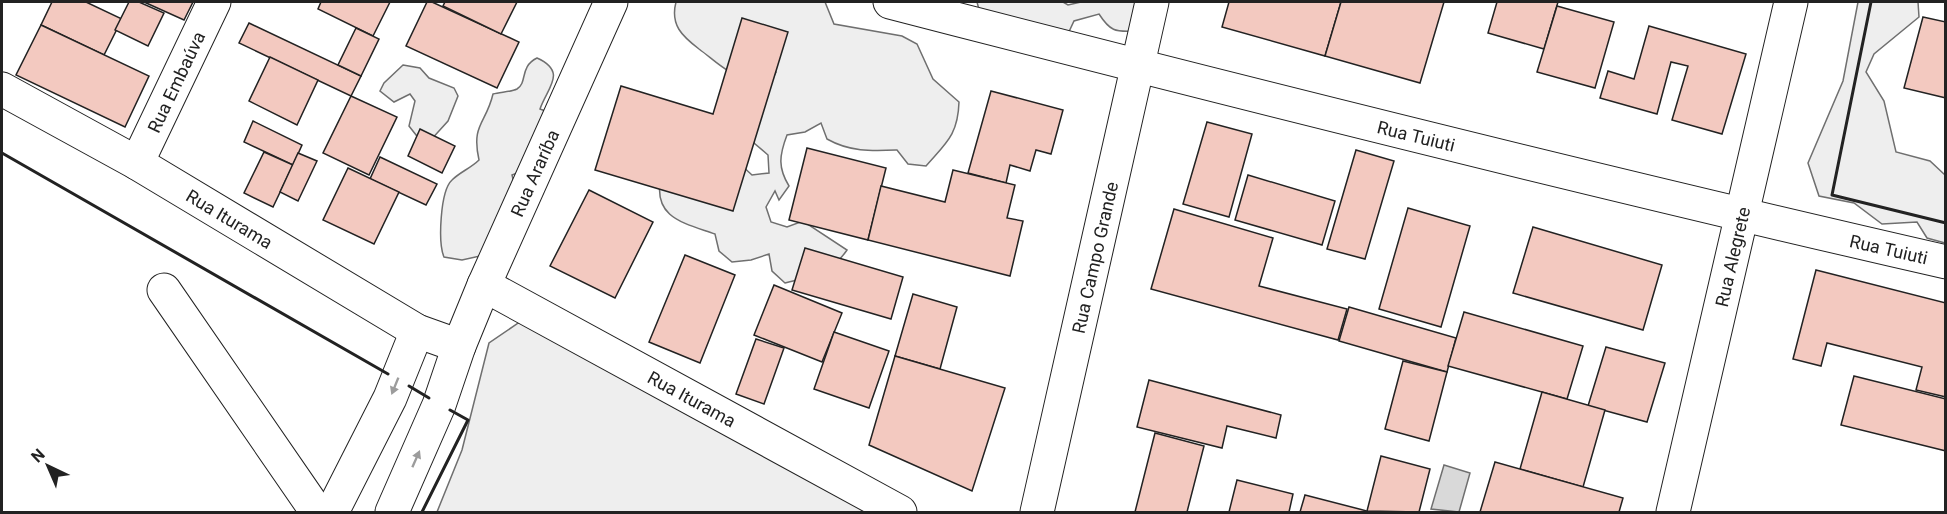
<svg xmlns="http://www.w3.org/2000/svg" width="1947" height="514" font-family="Roboto,sans-serif">
	<rect width="100%" height="100%" fill="#fff"/>
	<g fill="#eee" stroke="#6f6f6f" stroke-width="1.5">
		<path d="M676,2H825L834,24L902,36L917,44L933,79L959,102C958,135 946,143 926,166L908,164L897,150C871,151 850,152 827,139L821,123L805,132L787,135C779,156 778,168 789,186L779,200L775,191L766,207L771,222L787,227L803,221L847,250C829,276 813,276 785,283L772,271L769,254L751,260L732,262L719,251L715,234C684,223 652,218 661,177L739,163L752,175L769,173L768,155L754,143L747,128L776,72L764,59L730,72C718,65 710,57 699,49C682,36 670,25 676,2Z"/>
		<path d="M977,2H1063L1068,5L1081,2H1143L1134,31C1115,32 1110,31 1099,14L1074,21L1067,36L982,21Z"/>
		<path d="M1858,2H1918L1919,17L1874,54L1866,72L1884,101L1896,152L1930,161L1945,175V243L1927,238L1917,222L1882,224L1854,203L1819,196L1808,163L1843,81Z"/>
		<path d="M537,58C568,72 547,88 540,109L548,112L520,172L512,175L514,183L498,252L462,260L444,257C438,243 440,191 452,180C460,172 471,168 479,160C471,124 486,124 493,94C500,92 511,92 517,89C528,82 519,67 537,58Z"/>
		<path d="M403,65L420,68L429,78L454,88L458,96L448,121L429,142L420,140L409,126L415,101L410,94L394,102L380,91L384,83Z"/>
		<path d="M524,319L903,512H437L462,450L489,343Z"/>
	</g>
	<path fill="#d9d9d9" stroke="#6f6f6f" stroke-width="1.5" d="M1444,465L1470,473L1459,512L1431,509Z"/>
	<g fill="#f3c9c0" stroke="#222" stroke-width="1.5">
		<path d="M52,2H86L122,19L104,55L41,25Z"/>
		<path d="M129,2H139L164,13L148,46L115,30Z"/>
		<path d="M144,2H193L184,20Z"/>
		<path d="M321,2H390L373,36L318,9Z"/>
		<path d="M427,2H432L519,42L497,88L406,46Z"/>
		<path d="M445,2H517L501,34L443,6Z"/>
		<path d="M1229,2H1341L1325,56L1222,27Z"/>
		<path d="M1341,2H1444L1420,83L1325,56Z"/>
		<path d="M1497,2H1558L1544,49L1488,33Z"/>
		<path d="M1557,6L1614,22L1595,88L1537,72Z"/>
		<path d="M1923,17L1946,22V98L1904,88Z"/>
		<path d="M742,18L788,32L733,211L595,170L621,86L713,114Z"/>
		<path d="M249,23L361,76L351,96L239,43Z"/>
		<path d="M41,25L149,76L125,127L16,75Z"/>
		<path d="M1649,26L1746,54L1722,134L1672,120L1688,66L1671,62L1657,114L1600,98L1608,71L1634,79Z"/>
		<path d="M356,28L379,39L361,76L338,65Z"/>
		<path d="M270,57L318,80L297,125L249,101Z"/>
		<path d="M991,91L1063,110L1051,154L1036,150L1030,171L1010,165L1006,183L968,173Z"/>
		<path d="M351,96L397,117L369,175L323,153Z"/>
		<path d="M253,121L302,145L293,165L244,142Z"/>
		<path d="M1207,122L1252,134L1229,217L1183,204Z"/>
		<path d="M420,129L455,146L442,173L408,156Z"/>
		<path d="M807,148L886,168L868,240L789,220Z"/>
		<path d="M1356,150L1394,161L1365,259L1327,249Z"/>
		<path d="M264,152L293,165L273,207L244,193Z"/>
		<path d="M298,153L317,161L298,201L280,192Z"/>
		<path d="M380,157L437,184L426,205L370,179Z"/>
		<path d="M348,168L399,192L374,244L323,220Z"/>
		<path d="M953,170L1015,185L1007,218L1023,221L1010,276L868,240L881,186L945,202Z"/>
		<path d="M1248,175L1335,201L1322,245L1235,220Z"/>
		<path d="M589,190L653,222L615,298L550,266Z"/>
		<path d="M1408,208L1470,226L1441,327L1379,309Z"/>
		<path d="M1174,209L1273,238L1259,286L1347,309L1338,340L1151,289Z"/>
		<path d="M1533,227L1662,265L1643,330L1513,293Z"/>
		<path d="M805,248L903,277L891,319L792,290Z"/>
		<path d="M685,255L735,275L700,363L649,342Z"/>
		<path d="M1816,270L1946,303V397L1916,390L1922,367L1827,343L1821,366L1793,359Z"/>
		<path d="M774,285L842,313L822,362L754,335Z"/>
		<path d="M913,294L957,307L940,369L895,356Z"/>
		<path d="M1349,307L1456,338L1447,372L1339,341Z"/>
		<path d="M1464,312L1583,346L1567,399L1448,366Z"/>
		<path d="M834,332L889,351L869,408L814,389Z"/>
		<path d="M756,339L784,348L764,404L736,394Z"/>
		<path d="M1606,347L1665,363L1647,422L1588,406Z"/>
		<path d="M895,356L1005,388L972,491L869,445Z"/>
		<path d="M1403,361L1447,372L1429,441L1385,429Z"/>
		<path d="M1854,376L1946,399V451L1841,425Z"/>
		<path d="M1149,380L1281,415L1276,438L1227,426L1222,448L1137,427Z"/>
		<path d="M1542,392L1605,410L1583,487L1520,469Z"/>
		<path d="M1155,433L1204,446L1187,512H1135Z"/>
		<path d="M1381,456L1430,469L1419,512L1367,511Z"/>
		<path d="M1495,462L1623,498L1619,512H1480Z"/>
		<path d="M1237,480L1293,494L1289,512H1229Z"/>
		<path d="M1305,495L1367,511V512H1300Z"/>
	</g>
	<g fill="none" stroke-linecap="round" stroke-linejoin="round">
		<defs>
			<g id="minor">
				<path id="s1" d="M2,89L137,163L417,331L459,346"/>
				<path id="s2" d="M137,163L214,2"/>
				<path id="s3" d="M484,285L900,512"/>
				<path d="M164,290L317,512"/>
				<path d="M332,512L390,398L417,331"/>
				<path id="s4" d="M392,512L439,405L459,346L484,285L611,2"/>
				<path id="s5" d="M1037,512L1152,2"/>
				<path id="s6" d="M1673,512L1791,2"/>
			</g>
			<g id="tertiary">
				<path id="s7" d="M890,2C1241,93 1592,181 1946,262"/>
			</g>
		</defs>
		<use href="#minor" stroke="#222" stroke-width="35"/>
		<use href="#tertiary" stroke="#222" stroke-width="35"/>
		<use href="#minor" stroke="#fff" stroke-width="33"/>
		<use href="#tertiary" stroke="#fff" stroke-width="33"/>
		<g stroke="#222" stroke-width="3">
			<path d="M1871,2L1832,195L1946,223"/>
			<path d="M2,153L388,374"/>
			<path d="M409,386L429,398"/>
			<path d="M422,512L468,420L450,410"/>
		</g>
	</g>
	<defs><path id="oneway-solid" d="M-6-.8H1V-3.2L6.5 0L1 3.2V.8H-6Z" transform="scale(1.5)"/></defs>
	<g fill="#9c9c9c">
		<use href="#oneway-solid" transform="translate(395 386) rotate(112)"/>
		<use href="#oneway-solid" transform="translate(416 459) rotate(-66)"/>
	</g>
	<g text-anchor="middle" dominant-baseline="central" stroke-width="4.5" stroke-linejoin="round" paint-order="stroke">
		<g font-size="18" fill="#222" stroke="#fff">
			<text stroke="none"><textPath href="#s2" startOffset="90">Rua Embaúva</textPath></text>
			<text stroke="none"><textPath href="#s7" startOffset="543">Rua Tuiuti</textPath></text>
			<text stroke="none"><textPath href="#s4" startOffset="368">Rua Araríba</textPath></text>
			<text stroke="none"><textPath href="#s1" startOffset="262">Rua Iturama</textPath></text>
			<text stroke="none"><textPath href="#s7" startOffset="1029">Rua Tuiuti</textPath></text>
			<text stroke="none"><textPath href="#s5" startOffset="261">Rua Campo Grande</textPath></text>
			<text stroke="none"><textPath href="#s6" startOffset="262">Rua Alegrete</textPath></text>
			<text stroke="none"><textPath href="#s3" startOffset="237">Rua Iturama</textPath></text>
		</g>
	</g>
	<rect width="1947" height="514" fill="none" stroke="#222222" stroke-width="6"/>
	<g transform="translate(48 466) rotate(316)" stroke="#ffffff" stroke-width="4.5" paint-order="stroke">
	<path d="M0-4.5L10 22L0 15L-10 22Z" fill="#222222"/>
	<text y="-9" font-size="16" font-weight="bold" text-anchor="middle" fill="#222222">N</text>
	</g>
</svg>
